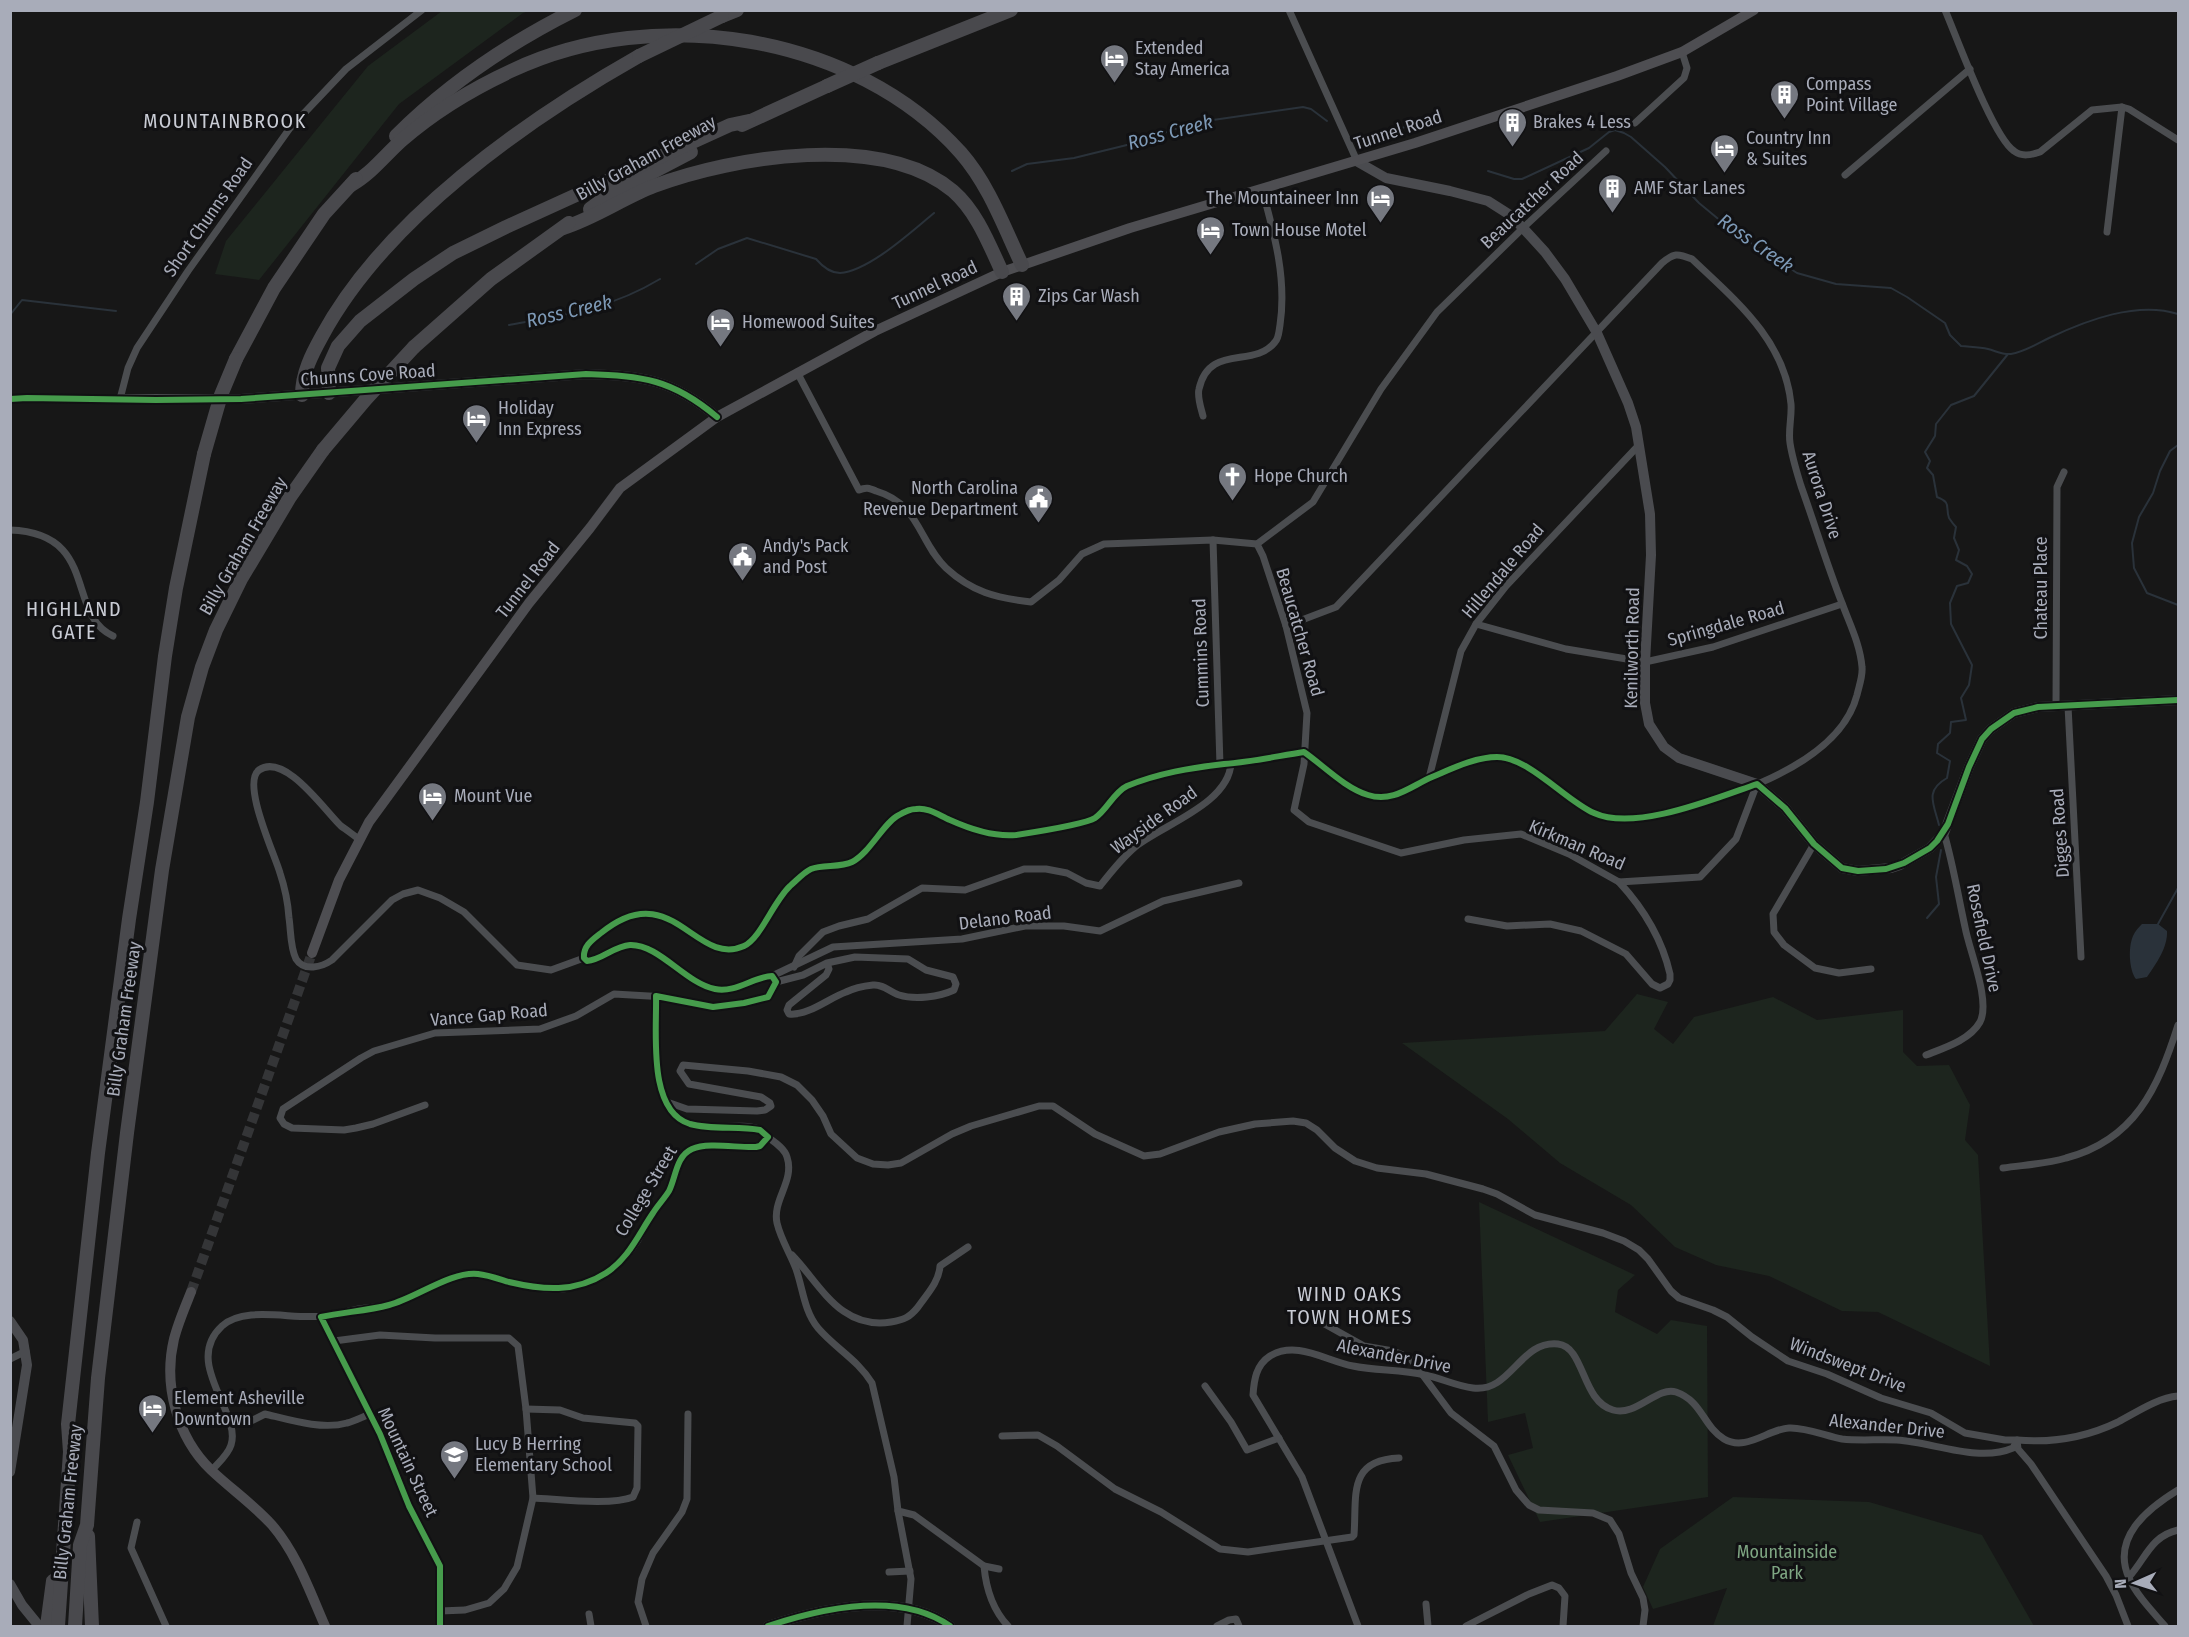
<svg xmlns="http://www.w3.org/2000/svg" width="2189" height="1637" font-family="'Fira Sans Condensed',sans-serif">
	<rect width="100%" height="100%" fill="#171717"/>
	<g fill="#1d251e">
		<path d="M442,11H529L523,13L399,104L259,280L215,274L226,241L368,66Z"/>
		<path d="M1637,994L1668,1002L1654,1029L1673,1044L1694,1017L1773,997L1817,1020L1903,1010V1052L1917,1066L1949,1065L1970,1105L1965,1140L1978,1155L1990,1366L1878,1312L1842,1311L1769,1276L1716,1265L1675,1247L1631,1205L1560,1163L1508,1119L1402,1043L1605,1031Z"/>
		<path d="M1479,1202L1635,1275L1618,1290L1615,1312L1657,1334L1671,1320L1707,1326L1708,1497L1540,1522L1508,1455L1533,1448L1525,1413L1488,1422Z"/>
		<path d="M1733,1497L1869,1502L1982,1535L2034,1626H1713L1727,1588L1653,1609L1643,1587L1660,1549Z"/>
	</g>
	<path fill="#2a323a" d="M2142,924H2158L2167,931C2168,947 2156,964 2147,977L2136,979C2129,970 2128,947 2133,936C2135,931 2139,927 2142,924Z"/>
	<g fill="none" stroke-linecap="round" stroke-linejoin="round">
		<g stroke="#2a323a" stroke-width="2">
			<path d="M1364,141L1405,127L1415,126"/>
			<path d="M1012,171L1027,164L1074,158L1135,143L1192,123L1303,107L1311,109L1327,121"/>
			<path d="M1488,171L1514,179H1522L1589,148L1609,132L1615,130L1624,133L1631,137L1665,167L1699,203L1734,232L1797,273L1836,284L1891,288L1907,297L1945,323L1950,335L1961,346C1970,347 1979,347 1988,349C1996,351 2003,355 2011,354C2024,352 2037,344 2049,338C2087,320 2137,301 2178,314"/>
			<path d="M696,264L718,249L747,238L816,259C822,266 830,273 840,273C869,271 912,231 934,213"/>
			<path d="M10,315L22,300L116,311"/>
			<path d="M509,325C565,315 610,309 660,279"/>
			<path d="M2178,445L2170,451L2160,471L2153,493L2139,517L2132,543L2134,568L2147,593L2178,605"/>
			<path d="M1939,825C1934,804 1924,791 1947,778L1950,761L1937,753L1938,744L1950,733L1951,722L1966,720L1961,698L1969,685L1972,665L1951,624L1950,603L1957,586L1968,583L1972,574L1967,566L1956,560L1959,550L1954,538L1956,527C1953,524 1951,521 1949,518C1945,506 1952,503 1937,497L1933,475L1927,468L1930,461L1925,452L1935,436L1936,424L1951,405L1974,396L2008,354"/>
			<path d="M1927,918L1939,904L1936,877L1941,850"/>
			<path d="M2158,924L2178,888"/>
		</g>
		<path stroke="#343537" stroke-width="10" stroke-dasharray="10 5" stroke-linecap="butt" d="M191,1292L312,953"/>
		<g stroke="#4b4d50" stroke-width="7">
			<path d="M1289,10L1357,161"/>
			<path d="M1945,10C1957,38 1993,137 2014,151C2022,157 2031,155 2040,152L2092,110L2122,107L2129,109L2178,140"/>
			<path d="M1635,123L1684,78L1687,68L1682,52"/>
			<path d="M1606,151L1523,228L1437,312L1381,389L1313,502L1257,544L1263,556L1286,626L1307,713L1304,764L1294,810L1309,822L1401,853L1464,840L1521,834L1569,854L1619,882L1700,877L1736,839L1757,784"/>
			<path d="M1845,175L1970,69"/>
			<path d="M2107,232L2122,107"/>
			<path d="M797,372L859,490C866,487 869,488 876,491C920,504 918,541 946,568C972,592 996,598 1031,602L1059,580L1082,554L1104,544L1213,540L1257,544"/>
			<path d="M10,399L27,398L120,399L128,368L137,348L188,271L290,128L346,69L422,10"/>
			<path d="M1203,416C1201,408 1197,397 1199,389C1209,343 1254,369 1275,342C1279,338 1279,330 1280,325C1287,278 1274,233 1262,189"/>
			<path d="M10,530C100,533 65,614 113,636"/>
			<path d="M1213,540L1220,765"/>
			<path d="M1476,624L1566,649L1645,662L1713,647L1842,604"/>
			<path d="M1286,626L1336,607L1662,263C1674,253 1677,253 1692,259C1735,300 1785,340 1791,404C1792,417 1788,430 1790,443C1792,457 1797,473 1801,486C1815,525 1827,565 1842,603C1850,625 1860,644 1862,667C1863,676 1859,686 1857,695C1837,773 1696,810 1626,819C1581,825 1540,757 1497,757C1477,757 1444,770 1427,779C1409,789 1391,801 1369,796C1348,791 1323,765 1304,752"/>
			<path d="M2056,706L2057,487L2064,472"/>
			<path d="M2068,706L2081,957"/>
			<path d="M1429,778L1461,651L1476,624L1506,586L1638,446"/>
			<path d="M359,839C353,835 347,830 341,826C325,811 285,752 259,770C241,783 275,855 280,873C285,888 288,903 289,918C291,931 290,947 296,959C304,972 322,967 332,960L392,900L403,894L418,890L440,898L464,912L517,965L551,970L584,958"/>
			<path d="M1814,844L1773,914L1774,932L1784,945L1815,968L1839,973L1871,969"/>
			<path d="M1468,919L1507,926L1550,924L1581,931L1626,954L1652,984L1660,988L1668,984L1670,980V974C1662,939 1644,909 1619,882"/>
			<path d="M584,958C583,946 592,940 601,933C672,875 695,968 744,946C761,938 773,902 790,886C796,881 804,872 811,869C823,864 840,868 852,862C870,853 884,822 899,815C904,812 911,809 916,809C928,807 940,816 950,820C970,829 994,837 1016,835C1029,833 1086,824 1095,818C1107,810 1114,792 1127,786C1159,773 1190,768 1224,764C1251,762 1278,756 1304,752"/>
			<path d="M584,958L587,961C602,960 614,946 630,945C659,944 685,983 715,989C736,993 753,977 772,976L833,947L962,939L1025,926H1064L1100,931L1163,901L1239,883"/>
			<path d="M794,967L799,956L823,932L839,926L868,919L922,888L965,890L1024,869H1046L1067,873L1086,883L1100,886C1111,872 1121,859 1135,847C1162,825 1229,804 1231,763"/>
			<path d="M776,982L803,975L827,963L855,957L908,959L926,970L953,977L956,984L954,990C939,997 915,1000 899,995C889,992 884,984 873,985C864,986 854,988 846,992C829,998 808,1016 789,1014L787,1010L789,1005L826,975L829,969L827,963"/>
			<path d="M656,996C657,1032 649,1081 672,1112C691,1138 733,1120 759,1129C763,1131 765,1135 769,1138C776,1143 785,1149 787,1157C795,1181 772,1200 777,1223C781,1240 790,1253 796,1269C803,1289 804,1311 818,1328C835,1348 858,1360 872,1383L894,1477L898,1511L914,1515L984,1566C986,1589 993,1610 1008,1626"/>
			<path d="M1926,1055C1944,1048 1970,1040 1980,1022C1991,1001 1969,950 1965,927C1958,895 1953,864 1944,833"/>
			<path d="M667,1102L687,1109L757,1111L765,1110L771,1106L770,1103L761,1097L689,1084L680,1071L683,1065L748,1071L781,1077L797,1085L812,1100L823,1116L831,1134L857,1158L873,1164L888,1165L901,1163L952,1134L971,1126L1039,1106H1053L1095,1134L1144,1156L1160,1154L1219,1132L1255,1124L1293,1121L1306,1123L1317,1130L1335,1148L1355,1161L1377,1168L1426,1174L1483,1189L1497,1194L1535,1215L1603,1233L1624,1241L1639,1250L1648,1259L1671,1291L1679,1298L1713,1310L1727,1317L1752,1337L1788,1361L1827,1374L1881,1398L1931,1413L1965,1433L2005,1440H2017L2018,1449L2031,1464L2106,1576L2116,1595L2128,1626"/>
			<path d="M425,1105L373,1124L356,1128L344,1130L292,1128L284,1124L280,1118L283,1109L361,1058L374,1051L435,1033L540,1029L576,1016L614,994L666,997L713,1007L744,1003L768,997L776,982L772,976"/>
			<path d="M2003,1168C2023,1165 2046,1164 2066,1158C2135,1140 2158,1088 2178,1025"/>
			<path d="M792,1255C821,1285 840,1330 891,1322C904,1320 910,1317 918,1307C927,1294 939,1282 940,1266L968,1247"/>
			<path d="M1314,1313L1321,1322L1364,1346L1393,1351L1410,1358L1451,1413L1494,1446L1516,1490L1529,1505L1539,1510L1593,1513L1610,1520L1619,1534L1631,1573L1643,1598L1645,1610L1643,1626"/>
			<path d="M321,1317L380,1434L409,1506L440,1566V1626"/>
			<path d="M334,1341L380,1335L435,1338H509L518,1346L526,1409L533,1498L517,1567L504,1589L489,1603L465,1610L440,1611"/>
			<path d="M10,1359L26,1351"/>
			<path d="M1205,1386L1231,1422L1247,1450L1279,1438"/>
			<path d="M526,1409L560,1410L583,1418L635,1423L638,1426L637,1488L633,1497C611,1506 558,1499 533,1498"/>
			<path d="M253,1420L265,1414C290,1420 322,1430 347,1423C355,1421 362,1417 370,1414"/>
			<path d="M1002,1436L1038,1435L1057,1446L1115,1489L1161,1512L1220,1549L1248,1552L1352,1537L1354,1535C1357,1496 1347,1460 1399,1458"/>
			<path d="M212,1470C218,1463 228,1455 231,1445C242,1413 182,1363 222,1326C245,1305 293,1320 323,1316C335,1315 347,1311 359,1309C371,1307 383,1307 395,1303C419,1295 450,1274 475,1274C482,1274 490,1277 497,1279C519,1284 546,1293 569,1288C598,1282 622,1265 638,1240C643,1231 647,1221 653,1213C660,1202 668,1193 673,1182C678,1171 677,1157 689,1151C704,1142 737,1148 756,1147L760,1146L768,1137"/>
			<path d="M898,1511L911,1579L907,1626"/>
			<path d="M137,1522L131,1548L166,1626"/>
			<path d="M984,1566L999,1569"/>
			<path d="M889,1572L910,1571"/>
			<path d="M2129,1577C2146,1558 2151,1536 2178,1530"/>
			<path d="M1426,1604L1428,1626"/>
			<path d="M589,1614L591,1626"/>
			<path d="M646,1626L638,1602L642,1579L653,1553L682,1512L687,1499L688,1414"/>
			<path d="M1217,1626L1229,1620L1236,1619L1239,1626"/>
			<path d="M1358,1626L1302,1477L1253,1395C1254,1380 1256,1365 1270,1356C1297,1340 1326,1361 1353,1366C1376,1371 1401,1369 1425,1375C1441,1378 1456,1386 1473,1388C1511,1393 1520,1340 1558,1344C1585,1347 1581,1401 1613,1410C1636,1417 1657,1386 1676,1392C1702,1401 1703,1426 1724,1439C1746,1452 1768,1429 1789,1428C1805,1427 1826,1436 1842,1439C1860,1441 1879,1439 1897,1440C1933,1442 1978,1463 2013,1448L2017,1440C2051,1443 2087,1437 2118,1422C2137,1412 2157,1398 2178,1396"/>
			<path d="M1466,1626L1529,1594L1552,1585L1559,1588L1565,1596L1563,1626"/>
			<path d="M2165,1626C2153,1612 2137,1596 2129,1578C2111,1538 2147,1509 2178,1490"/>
		</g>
		<g stroke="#4a4b4f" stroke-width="10">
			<path d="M1358,162L1386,178L1450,191L1488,201L1510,215L1523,228L1545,252L1565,279L1597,333L1628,403L1636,427L1650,514L1651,555L1645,662V703L1649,724L1664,747L1679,758L1757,784L1785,808L1814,844L1842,868L1858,871L1891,868L1900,865L1930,848L1944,833L1969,767L1982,739L1991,729L2014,713L2038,707L2178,700"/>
			<path d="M120,399H241L586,374C643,376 672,379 717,417"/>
			<path d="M10,1321L23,1340L27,1365L10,1472"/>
			<path d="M10,1584L22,1605L39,1626"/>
			<path d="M768,1626C822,1608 900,1591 950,1626"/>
		</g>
		<g stroke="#4e4e52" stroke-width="10">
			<path d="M312,953L339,880L369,822L529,603L590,528L620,488L717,417L875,331L1002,272L1130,228L1415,143L1617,76L1682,52L1754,10"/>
			<path d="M191,1292C185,1307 178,1323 174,1339C163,1385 177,1437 211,1470C231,1489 254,1505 272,1525C297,1554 310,1592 325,1626"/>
		</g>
		<g stroke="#49494d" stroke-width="14">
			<path d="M722,16L737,10"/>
			<path d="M878,63L1011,10"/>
			<path d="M742,125L827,86"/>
			<path d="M396,136C448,84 509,43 575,10"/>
			<path d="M351,185C371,174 385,155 402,140C434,112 474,88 513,70C655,3 855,34 961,153C989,185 1004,227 1022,265"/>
			<path d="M590,209L609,195L691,152"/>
			<path d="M563,228C595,218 623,198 654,186C734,156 883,132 953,191C977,212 989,244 1002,272"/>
			<path d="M414,347L491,279L569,223"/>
			<path d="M236,359L274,288L324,214L356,179"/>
			<path d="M329,393L328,368L338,346L360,321L414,279L453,253L506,227L730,125L749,121"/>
			<path d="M302,395C302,373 312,354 322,336C385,219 526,120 639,56"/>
			<path d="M88,1536L92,1626"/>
			<path d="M47,1626L53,1581"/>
			<path d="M58,1626L70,1452L68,1424L98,1153L129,919L147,802L165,656L176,588L204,454"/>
			<path d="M75,1626L80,1545L87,1525L98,1378L127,1133L162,870L188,717L202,667L216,630L241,579L290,497L323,450"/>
		</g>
		<g stroke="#49494d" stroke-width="14">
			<path d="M639,56L722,16"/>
			<path d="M827,86L878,63"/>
			<path d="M323,450L366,399L414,347"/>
			<path d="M204,454L221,395L236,359"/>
		</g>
		<defs>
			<g id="cycleway">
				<path d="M10,399L27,398L156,400L241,399L586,374C643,376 672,379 717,417"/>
				<path d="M440,1626V1566L409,1506L380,1434L321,1317C343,1312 367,1311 389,1305C416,1298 451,1271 478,1274C488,1275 499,1279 509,1282C543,1290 575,1293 606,1273C629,1258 638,1235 653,1213C658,1205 664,1199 669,1191C676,1177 676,1156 692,1149C708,1142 738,1148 756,1147L760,1146L768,1137L760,1130C738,1126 712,1130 690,1124C647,1111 657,1031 656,996L713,1007L744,1003L768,997L776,982L772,976C753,977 736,993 715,989C685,983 659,944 630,945C614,946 602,960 587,961L584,958C583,946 592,940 601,933C672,875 695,968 744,946C761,938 773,902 790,886C796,881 804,872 811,869C823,864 840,868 852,862C870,853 884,822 899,815C904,812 911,809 916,809C928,807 940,816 950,820C970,829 994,837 1016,835C1029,833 1086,824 1095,818C1107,810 1114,792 1127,786C1159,773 1190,768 1224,764C1251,762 1278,756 1304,752C1324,766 1345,788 1368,795C1393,803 1411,786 1432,777C1451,769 1475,757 1497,757C1529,757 1566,801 1594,813C1635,832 1716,798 1757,784L1785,808L1814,844L1842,868L1858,871L1886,869L1904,863L1930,848L1937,841L1948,824L1969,767L1982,739L1991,729L2014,713L2038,707L2178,700"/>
				<path d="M768,1626C822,1608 900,1591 950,1626"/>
			</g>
		</defs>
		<use href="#cycleway" stroke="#111113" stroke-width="10"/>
		<use href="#cycleway" stroke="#469c4c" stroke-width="6"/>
	</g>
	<defs>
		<symbol id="hotel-pin" viewBox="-11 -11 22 30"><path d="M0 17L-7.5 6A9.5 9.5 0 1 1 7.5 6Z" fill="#757880" stroke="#111113"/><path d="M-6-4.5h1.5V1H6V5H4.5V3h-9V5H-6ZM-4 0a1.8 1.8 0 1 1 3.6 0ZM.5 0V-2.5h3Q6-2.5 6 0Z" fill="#fff"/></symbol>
		<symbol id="building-pin" viewBox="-11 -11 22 30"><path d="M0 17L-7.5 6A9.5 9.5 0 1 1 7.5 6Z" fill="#757880" stroke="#111113"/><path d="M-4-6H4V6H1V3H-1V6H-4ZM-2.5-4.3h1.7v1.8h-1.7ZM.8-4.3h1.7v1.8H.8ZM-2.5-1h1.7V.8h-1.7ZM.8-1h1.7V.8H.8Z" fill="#fff"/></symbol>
		<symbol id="church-pin" viewBox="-11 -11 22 30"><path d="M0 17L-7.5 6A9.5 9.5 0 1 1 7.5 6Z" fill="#757880" stroke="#111113"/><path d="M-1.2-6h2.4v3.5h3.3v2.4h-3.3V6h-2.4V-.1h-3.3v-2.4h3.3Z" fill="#fff"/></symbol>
		<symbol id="civic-pin" viewBox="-11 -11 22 30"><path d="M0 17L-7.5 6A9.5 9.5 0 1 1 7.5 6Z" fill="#757880" stroke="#111113"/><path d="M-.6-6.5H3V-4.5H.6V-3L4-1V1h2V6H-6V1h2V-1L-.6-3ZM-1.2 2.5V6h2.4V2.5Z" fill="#fff"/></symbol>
		<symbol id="school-pin" viewBox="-11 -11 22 30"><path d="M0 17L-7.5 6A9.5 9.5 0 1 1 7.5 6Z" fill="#757880" stroke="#111113"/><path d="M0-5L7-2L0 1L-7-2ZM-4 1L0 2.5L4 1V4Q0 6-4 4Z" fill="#fff"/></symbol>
	</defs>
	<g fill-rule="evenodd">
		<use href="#hotel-pin" x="1098" y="42" width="33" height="45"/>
		<use href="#building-pin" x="1768" y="78" width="33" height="45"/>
		<use href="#building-pin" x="1496" y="106" width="33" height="45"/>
		<use href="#hotel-pin" x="1708" y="132" width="33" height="45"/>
		<use href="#building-pin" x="1596" y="172" width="33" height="45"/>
		<use href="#hotel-pin" x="1364" y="182" width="33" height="45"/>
		<use href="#hotel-pin" x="1194" y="214" width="33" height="45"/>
		<use href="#building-pin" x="1000" y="280" width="33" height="45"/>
		<use href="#hotel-pin" x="704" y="306" width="33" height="45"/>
		<use href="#hotel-pin" x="460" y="402" width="33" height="45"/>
		<use href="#church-pin" x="1216" y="460" width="33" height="45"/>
		<use href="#civic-pin" x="1022" y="482" width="33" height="45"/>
		<use href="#civic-pin" x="726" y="540" width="33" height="45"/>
		<use href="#hotel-pin" x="416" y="780" width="33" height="45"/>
		<use href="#hotel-pin" x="136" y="1392" width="33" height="45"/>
		<use href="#school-pin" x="438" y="1438" width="33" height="45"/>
	</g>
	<g text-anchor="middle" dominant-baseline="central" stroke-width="6" stroke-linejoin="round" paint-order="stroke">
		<g font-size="18" fill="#a8acb9" stroke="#111113" text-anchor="start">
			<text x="1135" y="48">Extended<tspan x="1135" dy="21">Stay America</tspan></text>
			<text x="1806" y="84">Compass<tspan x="1806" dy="21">Point Village</tspan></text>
			<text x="1533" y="122">Brakes 4 Less</text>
			<text x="1746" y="138">Country Inn<tspan x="1746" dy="21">&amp; Suites</tspan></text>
			<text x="1634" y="188">AMF Star Lanes</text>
			<text x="1359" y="198" text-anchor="end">The Mountaineer Inn</text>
			<text x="1232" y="230">Town House Motel</text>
			<text x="1038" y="296">Zips Car Wash</text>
			<text x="742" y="322">Homewood Suites</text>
			<text x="498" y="408">Holiday<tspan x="498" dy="21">Inn Express</tspan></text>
			<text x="1254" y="476">Hope Church</text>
			<text x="1018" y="488" text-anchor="end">North Carolina<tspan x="1018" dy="21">Revenue Department</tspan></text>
			<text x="763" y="546">Andy's Pack<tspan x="763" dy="21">and Post</tspan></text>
			<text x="454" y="796">Mount Vue</text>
			<text x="174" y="1398">Element Asheville<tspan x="174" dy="21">Downtown</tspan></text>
			<text x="475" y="1444">Lucy B Herring<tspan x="475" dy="21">Elementary School</tspan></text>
		</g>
		<g font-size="18" fill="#a8acb9" stroke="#111113">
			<text transform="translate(1398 130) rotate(-18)">Tunnel Road</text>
			<text transform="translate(646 158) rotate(-29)">Billy Graham Freeway</text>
			<text transform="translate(1532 200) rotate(-43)">Beaucatcher Road</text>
			<text transform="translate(208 217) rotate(-55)">Short Chunns Road</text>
			<text transform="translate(935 285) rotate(-25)">Tunnel Road</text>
			<text transform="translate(368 375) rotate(-4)">Chunns Cove Road</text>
			<text transform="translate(1822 495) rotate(72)">Aurora Drive</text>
			<text transform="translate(243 546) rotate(-60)">Billy Graham Freeway</text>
			<text transform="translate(1503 571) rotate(-50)">Hillendale Road</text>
			<text transform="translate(528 580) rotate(-52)">Tunnel Road</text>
			<text transform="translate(2041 588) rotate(-90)">Chateau Place</text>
			<text transform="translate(1726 624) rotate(-16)">Springdale Road</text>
			<text transform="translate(1300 632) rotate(74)">Beaucatcher Road</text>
			<text transform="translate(1632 648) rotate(-89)">Kenilworth Road</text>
			<text transform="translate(1201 653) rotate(-92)">Cummins Road</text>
			<text transform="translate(1154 820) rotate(-36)">Wayside Road</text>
			<text transform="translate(2060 833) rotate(-94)">Digges Road</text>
			<text transform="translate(1577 845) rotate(23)">Kirkman Road</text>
			<text transform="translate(1005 918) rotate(-7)">Delano Road</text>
			<text transform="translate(1984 938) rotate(78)">Rosefield Drive</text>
			<text transform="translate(489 1015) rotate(-5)">Vance Gap Road</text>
			<text transform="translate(124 1019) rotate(-82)">Billy Graham Freeway</text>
			<text transform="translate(646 1191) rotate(-59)">College Street</text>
			<text transform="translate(1394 1356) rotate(11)">Alexander Drive</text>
			<text transform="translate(1848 1365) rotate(21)">Windswept Drive</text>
			<text transform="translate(1887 1426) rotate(6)">Alexander Drive</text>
			<text transform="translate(408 1462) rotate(65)">Mountain Street</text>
			<text transform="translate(68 1502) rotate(-84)">Billy Graham Freeway</text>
		</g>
		<g font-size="18" fill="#7ea582" stroke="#111113">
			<text x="1787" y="1552">Mountainside<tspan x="1787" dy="21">Park</tspan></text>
		</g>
		<g font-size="20" letter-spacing="1.5" fill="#c9ccd5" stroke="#111113">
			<text x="225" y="121">MOUNTAINBROOK</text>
			<text x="74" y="609">HIGHLAND<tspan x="74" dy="23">GATE</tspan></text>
			<text x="1350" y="1294">WIND OAKS<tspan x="1350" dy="23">TOWN HOMES</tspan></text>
		</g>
		<g font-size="20" font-style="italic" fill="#7d99b6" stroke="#111113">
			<text transform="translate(1170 132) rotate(-15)">Ross Creek</text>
			<text transform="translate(1756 243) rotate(35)">Ross Creek</text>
			<text transform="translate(569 311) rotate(-13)">Ross Creek</text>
		</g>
	</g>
	<rect width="2189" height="1637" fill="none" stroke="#a8acb9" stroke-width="24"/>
	<g transform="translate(2135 1583) rotate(267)" stroke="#111113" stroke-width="4.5" paint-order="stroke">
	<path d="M0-4.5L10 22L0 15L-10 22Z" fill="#a8acb9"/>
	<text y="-9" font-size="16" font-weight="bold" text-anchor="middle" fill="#a8acb9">N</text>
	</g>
</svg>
